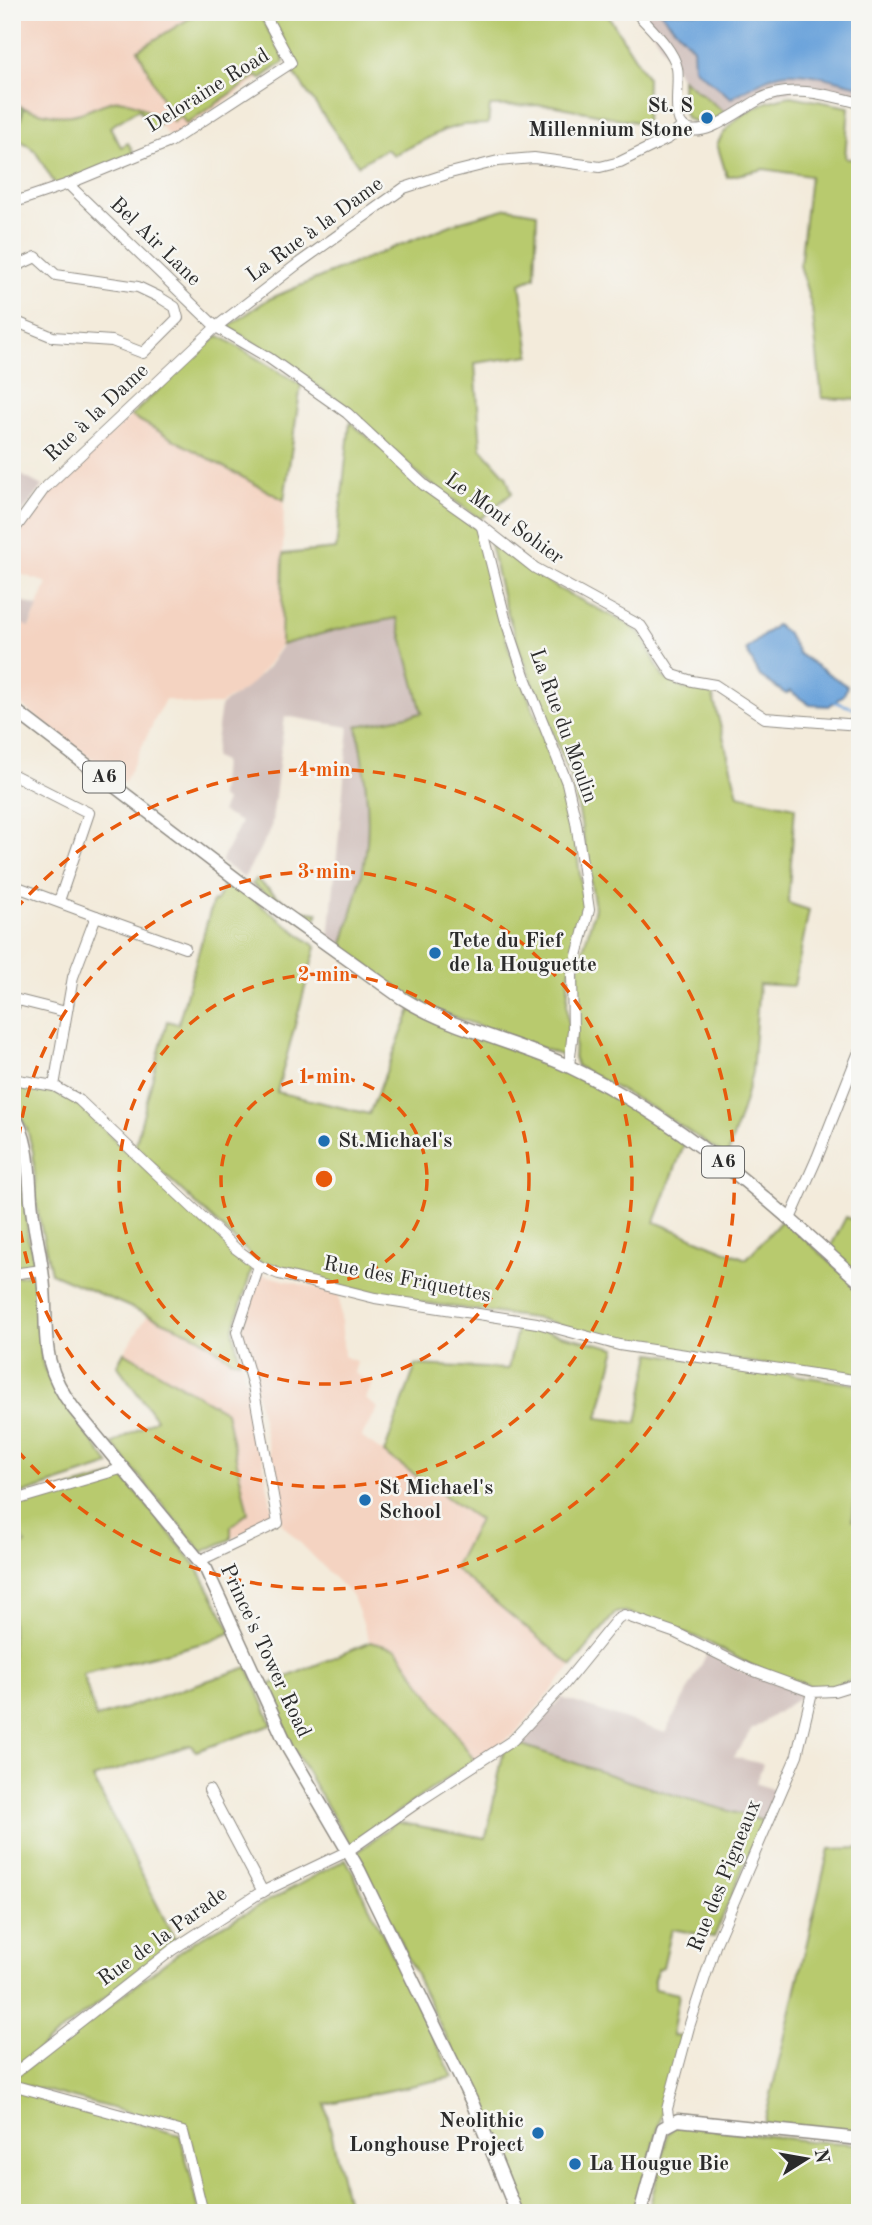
<svg xmlns="http://www.w3.org/2000/svg" width="872" height="2225" font-family="'Old Standard TT',serif">
	<rect width="100%" height="100%" fill="#f6f6f2"/>
	<filter id="ink" filterUnits="userSpaceOnUse"><feTurbulence type="fractalNoise" baseFrequency=".0143" numOctaves="2"/><feDisplacementMap in="SourceGraphic" scale="14" xChannelSelector="R" yChannelSelector="G"/><feConvolveMatrix kernelMatrix="1 2 1 2 8 2 1 2 1" color-interpolation-filters="sRGB"/></filter>
	<filter id="wash" filterUnits="userSpaceOnUse"><feTurbulence type="fractalNoise" baseFrequency=".00686" numOctaves="4" result="noise"/><feDisplacementMap in="SourceGraphic" scale="28" xChannelSelector="R" yChannelSelector="G"/><feGaussianBlur stdDeviation="1.57" result="paint"/><feColorMatrix in="noise" values="0 0 0 0 0 0 0 0 0 0 0 0 0 0 0 0 0 1.4 0 .05"/><feComposite in="paint" operator="in"/></filter>
	<g filter="url(#wash)">
		<rect width="100%" height="100%" fill="#f3ebdb"/>
		<g fill="#f4d3c1">
			<path d="M12,12H258L284,62L173,137L167,134L160,125L152,130L139,109L110,127L121,147L128,143L134,153L56,186L35,151L15,136L24,108L12,102Z"/>
			<path d="M131,416L284,500L281,645L266,667L247,688L220,704L197,706L165,699L124,783L12,698V620L30,626L47,583L12,571V539L44,495Z"/>
			<path d="M260,1274L339,1294L344,1356L357,1362L354,1373L373,1384L365,1399L378,1408L361,1437L480,1520L454,1568L572,1666L514,1735L474,1760L397,1649L370,1642L353,1597L282,1524L275,1480L255,1386L241,1333Z"/>
			<path d="M148,1315L199,1337L232,1360L240,1361L250,1394L274,1519L231,1539L226,1412L124,1352Z"/>
		</g>
		<g fill="#d0c0bc">
			<path d="M640,12H860V100L807,89L757,97L726,113L682,79Z"/>
			<path d="M12,470L42,486L12,527Z"/>
			<path d="M12,597L38,607L29,627L12,620Z"/>
			<path d="M398,618L422,714L366,789L367,842L355,902L342,948L329,939L349,727L285,716L271,829L244,878L221,862L241,822L221,812L226,801L220,797L223,761L214,757L221,705L245,689L267,668L283,644L339,629Z"/>
			<path d="M707,1654L745,1673L804,1692L802,1696L751,1730L734,1757L763,1764L756,1783L776,1791L763,1821L634,1783L516,1743L562,1698L665,1733Z"/>
		</g>
		<g fill="#b8ca6e" stroke="#727a4c" stroke-width="2">
			<path d="M200,12H258L283,56L284,62L260,79L257,76L186,124L181,116L173,122L138,50Z"/>
			<path d="M268,12H606L647,77L646,124L551,105L490,106L488,124L463,125L444,130L394,155L386,149L358,165L291,69L298,64Z"/>
			<path d="M682,79L726,113L704,125L687,119L683,111Z"/>
			<path d="M791,96L849,107L845,158L860,161V400L822,398L812,309L800,265L810,176L764,169L727,177L717,144C731,116 760,101 791,96Z"/>
			<path d="M118,100C138,103 147,108 159,124L152,130L139,109L110,127L121,147L128,143L134,153L56,186L35,151L15,136L24,108C45,114 65,120 86,111C97,107 106,102 118,100Z"/>
			<path d="M508,208L537,213L535,277L520,283L530,355L475,363L481,448L506,476L512,493L480,519L423,478L349,409L282,361L228,327L267,300L337,270L461,221Z"/>
			<path d="M220,336L301,385L284,500L131,416L212,338Z"/>
			<path d="M350,422L477,528L509,649L564,786L573,821L584,906L569,974L567,1005L569,1035L563,1056L421,1005L342,948C351,914 364,877 367,841C370,803 363,764 357,726L422,713L397,618L339,629L281,645L283,554L336,549Z"/>
			<path d="M489,539L557,588L626,623L641,634L663,677L684,689H711L738,795L795,807L788,903L809,910L794,986L759,984L752,1072L744,1103L727,1157L661,1113L577,1066L574,1059L579,964L595,908L579,811L571,777L521,654L503,599Z"/>
			<path d="M226,879L316,947L277,1092L369,1114L411,1010L566,1071L670,1130L685,1142L655,1222L746,1259L783,1219L860,1289V1380L643,1345L600,1337L540,1319L375,1296L265,1266L251,1255L135,1147L167,1021L178,1024L213,901L216,902Z"/>
			<path d="M256,879C275,894 293,913 318,913L312,927L252,884Z"/>
			<path d="M12,1086L57,1093L76,1103L252,1269L233,1330L240,1361L232,1360L199,1337L51,1273L37,1209L33,1152L27,1129L12,1099Z"/>
			<path d="M12,1180L24,1183L28,1237L35,1264L31,1269L12,1272Z"/>
			<path d="M846,1217L860,1223V1276L830,1248Z"/>
			<path d="M31,1274L38,1279L42,1361L52,1387L110,1465L12,1497V1277Z"/>
			<path d="M518,1325L616,1348L598,1418L637,1423L651,1353L860,1385V1466L852,1520L860,1522V1678L834,1686L814,1687L752,1666L702,1639L626,1612H616L572,1666L454,1568L479,1520L384,1453L416,1365L508,1369Z"/>
			<path d="M124,1352L226,1412L248,1513L231,1526V1539L202,1552L112,1444L156,1419L117,1365Z"/>
			<path d="M121,1474L196,1565L232,1632L211,1641L83,1674L96,1718L248,1667L272,1725L196,1751L190,1745L93,1778L176,1942L12,2070V1550L25,1544L12,1514V1504Z"/>
			<path d="M370,1642L397,1649L474,1760L350,1845L293,1748L266,1686Z"/>
			<path d="M516,1743L634,1783L763,1821L714,1937L672,1929L663,1967L658,1969L654,1979V1989L679,1994L672,2035L682,2036L636,2213H521L475,2098L357,1852L396,1822L486,1838L504,1749Z"/>
			<path d="M860,1848V2133L764,2124L829,1849Z"/>
			<path d="M346,1859L453,2077L325,2104L349,2213H209L187,2128L17,2083L16,2076L194,1941Z"/>
			<path d="M12,2088L180,2135L200,2213H12Z"/>
			<path d="M683,2125L809,2141L860,2144V2213H648L668,2133L676,2126Z"/>
		</g>
		<path fill="#92ae61" stroke="#5e6c46" stroke-width="2" d="M12,102L24,108L15,136L12,135Z"/>
		<g fill="#6da4db" stroke="#4c6883" stroke-width="2">
			<path d="M660,12H860V86C837,81 811,72 788,73C769,74 748,89 731,98L694,68L693,48Z"/>
			<path d="M776,625L787,633L799,654L847,686L844,695L829,706L810,705L790,691L786,694L760,676L746,650Z"/>
		</g>
		<g fill="none" stroke-linecap="round" stroke-linejoin="round">
			<path stroke="#6da4db" stroke-width="2.5" d="M835,702L860,710"/>
		</g>
	</g>
	<g filter="url(#ink)">
		<g fill="none" stroke-linecap="round" stroke-linejoin="round">
			<defs>
				<g id="minor">
					<path d="M636,12C649,27 673,48 677,68C680,83 672,116 683,126C700,143 743,108 760,99C791,84 828,95 860,103"/>
					<path d="M68,184L216,327L269,358L347,413L424,485L479,524L535,568L641,626L673,675L692,681L715,685L765,718L860,725"/>
					<path d="M12,203L68,184L170,142L291,63L263,12"/>
					<path d="M12,268L36,257L56,275L138,287L159,297L175,307L178,318L143,353L112,341L53,337L12,320"/>
					<path d="M482,527L505,618L524,675L567,783L576,822L589,910L572,975L573,1030L569,1066"/>
					<path d="M12,533L44,489L216,327L299,263L404,188L450,173L498,161L534,158L600,167L620,162L669,138L683,126"/>
					<path d="M12,774L89,813L59,901"/>
					<path d="M12,885L96,916L73,977L54,1086"/>
					<path d="M96,916L185,948"/>
					<path d="M12,1010L18,1000L66,1012"/>
					<path d="M12,1079L54,1086L79,1100L235,1248L259,1266L279,1274L375,1298L537,1323L619,1345L860,1381"/>
					<path d="M790,1219L817,1158L860,1049"/>
					<path d="M12,1274L42,1270"/>
					<path d="M12,1501L124,1468"/>
					<path d="M201,1560L278,1523L253,1386L237,1332L259,1266"/>
					<path d="M209,1790L263,1892"/>
					<path d="M12,2075L172,1950L258,1894L348,1851L421,1800L513,1740L562,1687L618,1618L624,1615L676,1633L749,1669L812,1692"/>
					<path d="M12,2085L183,2132L203,2213"/>
					<path d="M669,2123L667,2109L689,2027L716,1943L797,1755L812,1692L834,1691L860,1683"/>
				</g>
				<g id="major">
					<path d="M12,708L244,885L402,998C453,1030 515,1041 570,1067C683,1121 768,1199 860,1282"/>
					<path d="M12,1112C29,1138 29,1170 31,1200C33,1224 39,1246 42,1270C51,1328 34,1356 74,1409L206,1569L289,1750L359,1870L472,2102L517,2213"/>
					<path d="M640,2213L663,2128L678,2120L860,2139"/>
				</g>
			</defs>
			<use href="#minor" stroke="#8f8b83" stroke-width="12"/>
			<use href="#major" stroke="#8f8b83" stroke-width="15"/>
			<use href="#minor" stroke="#fff" stroke-width="10"/>
			<use href="#major" stroke="#fff" stroke-width="12"/>
		</g>
	</g>
	<g fill="none" stroke="#e8590c" stroke-width="3.5" stroke-dasharray="12 9">
		<circle cx="324" cy="1179" r="103"/>
		<circle cx="324" cy="1179" r="205"/>
		<circle cx="324" cy="1179" r="308"/>
		<path d="M15 910A410 410 0 1 1 15 1448"/>
	</g>
	<g fill="#1f6fb2" stroke="#f6f6f2" stroke-width="2.5">
		<circle cx="707" cy="118" r="7"/>
		<circle cx="435" cy="953" r="7"/>
		<circle cx="324" cy="1141" r="7"/>
		<circle cx="365" cy="1500" r="7"/>
		<circle cx="538" cy="2133" r="7"/>
		<circle cx="575" cy="2164" r="7"/>
	</g>
	<g text-anchor="middle" dominant-baseline="central" stroke-width="5" stroke-linejoin="round" paint-order="stroke">
		<g fill="#f6f6f2" stroke="#686867" stroke-width="2">
			<rect x="83" y="761.5" width="42" height="31" rx="5"/>
			<rect x="702" y="1146.5" width="42" height="31" rx="5"/>
		</g>
		<g font-size="19" font-weight="bold" fill="#2b2b2b">
			<text x="104" y="777">A6</text>
			<text x="723" y="1162">A6</text>
		</g>
		<g font-size="21" fill="#2b2b2b" stroke="#f6f6f2">
			<text transform="translate(208 91) rotate(-32)">Deloraine Road</text>
			<text transform="translate(315 230) rotate(-36)">La Rue à la Dame</text>
			<text transform="translate(155 242) rotate(44)">Bel Air Lane</text>
			<text transform="translate(97 413) rotate(-43)">Rue à la Dame</text>
			<text transform="translate(504 519) rotate(36)">Le Mont Sohier</text>
			<text transform="translate(563 726) rotate(70)">La Rue du Moulin</text>
			<text transform="translate(407 1280) rotate(11)">Rue des Friquettes</text>
			<text transform="translate(265 1651) rotate(65)">Prince's Tower Road</text>
			<text transform="translate(725 1876) rotate(-68)">Rue des Pigneaux</text>
			<text transform="translate(163 1937) rotate(-36)">Rue de la Parade</text>
		</g>
		<g font-size="21" font-weight="bold" fill="#2b2b2b" stroke="#f6f6f2" text-anchor="start">
			<text x="693" y="106" text-anchor="end">St. S<tspan x="693" dy="24">Millennium Stone</tspan></text>
			<text x="449" y="941">Tete du Fief<tspan x="449" dy="24">de la Houguette</tspan></text>
			<text x="338" y="1141">St.Michael's</text>
			<text x="379" y="1488">St Michael's<tspan x="379" dy="24">School</tspan></text>
			<text x="524" y="2121" text-anchor="end">Neolithic<tspan x="524" dy="24">Longhouse Project</tspan></text>
			<text x="589" y="2164">La Hougue Bie</text>
		</g>
	</g>
	<circle cx="324" cy="1179" r="10" fill="#e8590c" stroke="#f6f6f2" stroke-width="3.5"/>
	<g font-size="21" text-anchor="middle" font-weight="bold" fill="#e8590c" stroke="#f6f6f2" stroke-width="5" stroke-linejoin="round" paint-order="stroke">
		<text x="324" y="776">4 min</text>
		<text x="324" y="878">3 min</text>
		<text x="324" y="981">2 min</text>
		<text x="324" y="1083">1 min</text>
	</g>
	<rect width="872" height="2225" fill="none" stroke="#f6f6f2" stroke-width="42"/>
	<g transform="translate(806 2159) rotate(79)" stroke="#f6f6f2" stroke-width="5" paint-order="stroke">
	<path d="M0-5L12 26L0 18L-12 26Z" fill="#2b2b2b"/>
	<text y="-10" font-size="19" font-weight="bold" text-anchor="middle" fill="#2b2b2b">N</text>
	</g>
</svg>
